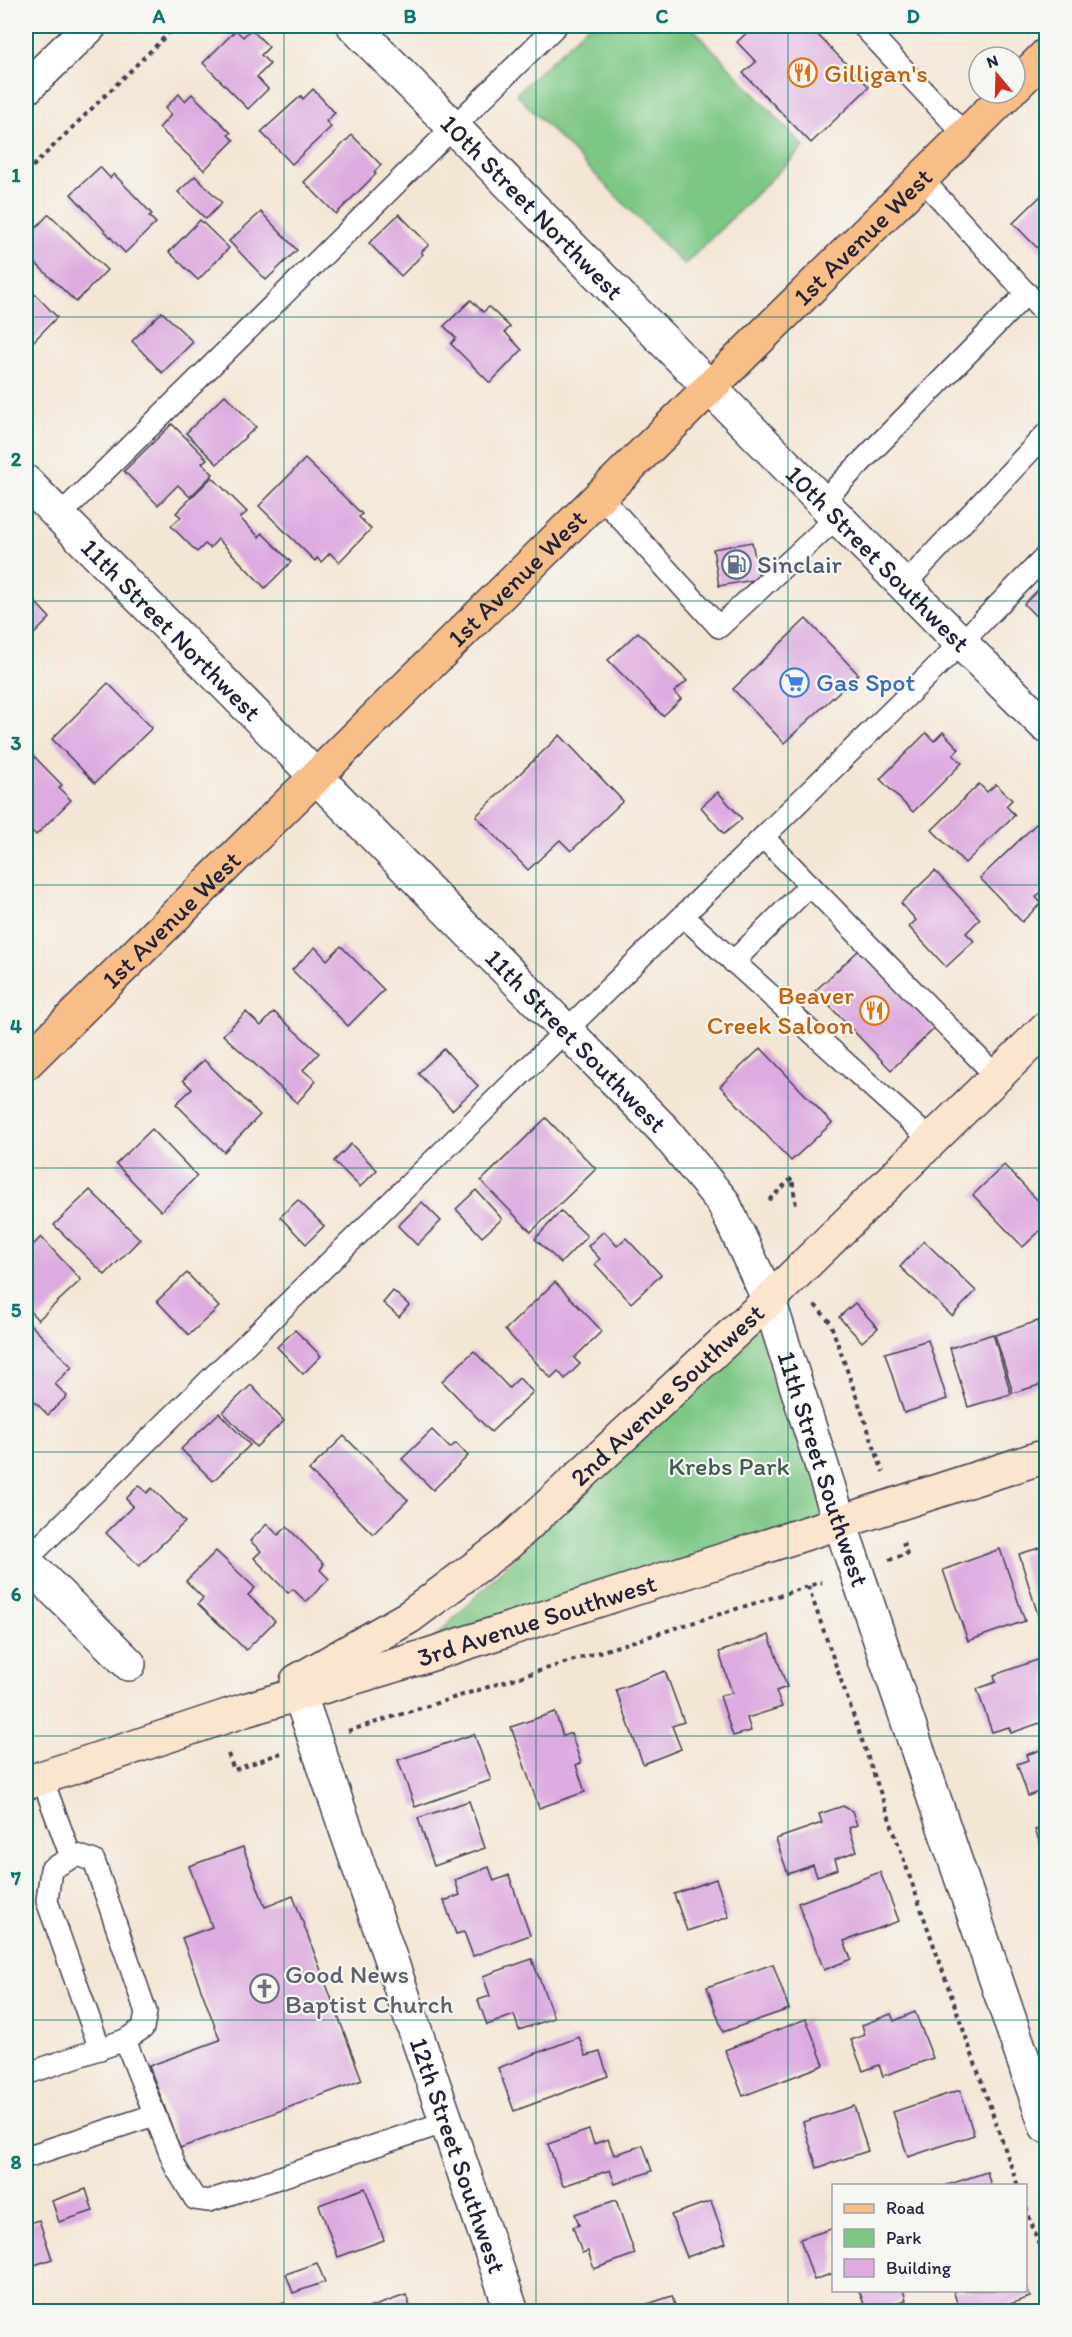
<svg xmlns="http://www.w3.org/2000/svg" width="1072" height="2337" font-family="Itim,sans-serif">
	<rect width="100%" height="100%" fill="#f6f6f2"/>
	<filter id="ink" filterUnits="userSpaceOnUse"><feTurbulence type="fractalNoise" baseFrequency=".0167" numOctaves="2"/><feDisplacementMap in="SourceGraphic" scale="12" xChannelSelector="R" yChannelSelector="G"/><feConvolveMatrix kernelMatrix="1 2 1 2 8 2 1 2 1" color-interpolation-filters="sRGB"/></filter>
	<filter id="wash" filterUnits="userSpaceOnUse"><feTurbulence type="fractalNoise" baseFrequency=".008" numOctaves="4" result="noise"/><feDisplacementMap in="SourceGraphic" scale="24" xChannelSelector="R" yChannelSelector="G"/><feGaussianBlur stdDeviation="1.35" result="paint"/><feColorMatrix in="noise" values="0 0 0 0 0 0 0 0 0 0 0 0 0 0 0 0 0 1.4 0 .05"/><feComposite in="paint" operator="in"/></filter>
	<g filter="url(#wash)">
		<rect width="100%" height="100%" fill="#f4e6d5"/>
		<g fill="#7dc785" stroke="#507460" stroke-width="1.5">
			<path d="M588,26H691L804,147L684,265L516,94Z"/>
			<path d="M769,1300L840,1523L413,1660Z"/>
		</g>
		<g id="blocks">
			<g fill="#ddabdf">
				<path d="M754,26H809L869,87L811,143L743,73L756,62L737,42Z"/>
				<path d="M251,29L269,47L261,55L270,64L257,77L268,89L248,109L203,63L236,30L243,37Z"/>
				<path d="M313,89L335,113L326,121L331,127L292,164L261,132L301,96L303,99Z"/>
				<path d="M179,94L185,101L192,94L231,133L228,135L234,140L204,170L159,128L171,115L165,108Z"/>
				<path d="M352,135L381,165L374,172L376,174L336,214L304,182Z"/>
				<path d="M100,167L110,178L114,174L152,214L149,216L156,223L125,253L71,194Z"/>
				<path d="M195,176L222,203L206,219L178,192Z"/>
				<path d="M1046,191V257L1013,223Z"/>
				<path d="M261,212L297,250L266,280L229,241Z"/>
				<path d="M49,214L107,270L76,302L26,254V238Z"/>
				<path d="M399,214L429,245L421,252L423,254L401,276L369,243Z"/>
				<path d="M200,220L229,248L198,280L169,252Z"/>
				<path d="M26,285L57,317L26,349Z"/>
				<path d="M471,300L483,312L489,307L510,327L505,332L522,350L490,383L451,344L456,338L444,326Z"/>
				<path d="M162,312L193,342L162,373L132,341Z"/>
				<path d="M225,395L256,427L217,464L186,433Z"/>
				<path d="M172,424L207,459L202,463L213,474L190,497L178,485L158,505L124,471Z"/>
				<path d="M305,459L362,514L359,517L371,529L339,562L330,553L321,562L317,558L315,561L259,506Z"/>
				<path d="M212,477L247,512L240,518L259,537L262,533L291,562L265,588L218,539L210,548L205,544L197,552L171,526L181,517L176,513Z"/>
				<path d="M752,542L759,579L719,586L713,549Z"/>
				<path d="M1046,582V627L1024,604Z"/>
				<path d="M26,592L50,618L26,642Z"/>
				<path d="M806,619L858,674L784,743L733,689Z"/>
				<path d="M638,632L687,681L674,692L681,699L663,716L608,660Z"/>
				<path d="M108,683L152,728L95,783L52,739Z"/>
				<path d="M943,732L959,749L953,755L962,763L913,812L880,779L926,733L934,741Z"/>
				<path d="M560,735L623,801L571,851L560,840L528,870L476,816Z"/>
				<path d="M26,748L62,785L59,788L71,800L36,835L26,824Z"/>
				<path d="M979,784L987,792L996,784L1012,800L1006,806L1015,815L965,863L932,830Z"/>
				<path d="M718,792L742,819L724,834L701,807Z"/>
				<path d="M1036,824L1046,835V887L1036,897L1041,903L1022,922L980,878Z"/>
				<path d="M935,871L980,919L966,933L974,941L946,967L909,927L916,920L901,903Z"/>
				<path d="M341,946L384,990L348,1026L292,970L315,947L327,960Z"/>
				<path d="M859,950L935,1028L891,1070L815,991Z"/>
				<path d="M246,1012L261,1026L274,1012L319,1053L303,1070L316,1081L297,1103L223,1035Z"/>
				<path d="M761,1048L832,1123L791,1161L720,1086Z"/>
				<path d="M444,1049L478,1086L452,1110L418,1073Z"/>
				<path d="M204,1060L260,1115L224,1152L176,1104L192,1089L183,1080Z"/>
				<path d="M546,1118L596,1169L531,1232L481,1181Z"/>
				<path d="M152,1129L197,1176L161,1211L116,1164Z"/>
				<path d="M351,1144L377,1170L360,1187L334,1161Z"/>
				<path d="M1004,1165L1046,1209V1225L1023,1247L973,1195Z"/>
				<path d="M90,1190L140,1239L105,1275L54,1225Z"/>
				<path d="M476,1190L502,1219L482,1237L456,1209Z"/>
				<path d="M298,1200L324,1226L306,1244L280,1217Z"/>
				<path d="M422,1202L441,1221L417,1245L398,1226Z"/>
				<path d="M561,1211L587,1236L561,1263L535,1239Z"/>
				<path d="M604,1231L617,1246L626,1238L661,1275L631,1303L595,1264L600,1259L588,1246Z"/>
				<path d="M41,1237L81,1280L38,1320L26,1307V1252Z"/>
				<path d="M924,1241L976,1291L952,1316L900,1267Z"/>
				<path d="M187,1273L219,1307L189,1335L157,1301Z"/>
				<path d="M555,1282L602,1331L574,1358L580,1364L565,1379L558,1371L551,1378L505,1330Z"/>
				<path d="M393,1291L409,1305L399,1317L383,1303Z"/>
				<path d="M855,1303L878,1328L862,1342L839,1317Z"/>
				<path d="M26,1320L72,1367L55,1384L67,1396L48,1415L35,1402L30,1408L26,1404Z"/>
				<path d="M1038,1321L1046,1349V1383L1013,1393L995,1335Z"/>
				<path d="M295,1330L321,1356L303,1374L277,1347Z"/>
				<path d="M993,1334L1011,1394L968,1407L950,1348Z"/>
				<path d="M928,1340L947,1399L904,1413L885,1353Z"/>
				<path d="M474,1351L509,1388L519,1378L533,1392L491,1432L442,1381Z"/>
				<path d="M251,1385L284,1421L256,1447L223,1412Z"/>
				<path d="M219,1413L250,1445L213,1481L181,1449Z"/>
				<path d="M432,1430L450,1448L456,1443L468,1456L433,1490L402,1459Z"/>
				<path d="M344,1436L408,1500L373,1534L309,1470Z"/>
				<path d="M139,1485L147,1493L152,1488L185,1522L139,1566L106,1533L133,1506L126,1499Z"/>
				<path d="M267,1524L278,1535L287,1527L324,1564L320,1570L329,1579L306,1602L293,1589L288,1593L254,1558L261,1551L250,1541Z"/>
				<path d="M1046,1546V1618L1044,1612L1038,1615L1019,1554Z"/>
				<path d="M1000,1549L1025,1621L968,1641L943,1570Z"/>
				<path d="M216,1551L255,1588L248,1595L275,1621L246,1650L198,1604L203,1598L186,1581Z"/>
				<path d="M769,1635L787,1687L776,1691L782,1707L747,1718L751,1731L733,1736L720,1696L732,1693L719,1652Z"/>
				<path d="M1046,1657V1721L1011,1733L1009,1727L992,1732L977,1689L996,1682L994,1675Z"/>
				<path d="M665,1671L684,1722L672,1726L681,1749L643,1764L616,1690Z"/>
				<path d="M555,1712L563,1736L571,1733L581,1763L576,1765L585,1792L539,1808L511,1727Z"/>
				<path d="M474,1734L491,1780L415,1807L398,1760Z"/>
				<path d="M1046,1748V1798L1041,1791L1028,1796L1017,1764L1028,1760L1026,1755Z"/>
				<path d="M469,1801L485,1848L434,1866L418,1818Z"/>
				<path d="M843,1806L852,1811L857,1825L849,1828L857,1851L835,1859L838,1869L817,1876L813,1865L788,1874L776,1839L822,1823L819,1814Z"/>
				<path d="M1046,1826V1860L1035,1830Z"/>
				<path d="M243,1847L265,1907L293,1896L362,2080L180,2148L149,2066L220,2040L182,1938L212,1927L189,1866Z"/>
				<path d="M489,1867L494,1881L509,1875L530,1935L473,1956L464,1932L456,1934L444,1901L460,1895L455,1880Z"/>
				<path d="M880,1872L899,1921L844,1941L851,1959L824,1970L798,1903Z"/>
				<path d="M716,1879L729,1917L687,1931L674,1894Z"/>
				<path d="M532,1959L554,2018L519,2030L514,2015L487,2025L478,2000L490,1996L483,1976Z"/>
				<path d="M773,1964L789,2009L723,2032L707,1987Z"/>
				<path d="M915,2012L933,2058L883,2076L879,2065L863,2071L851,2040L865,2035L862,2025L891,2014L894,2021Z"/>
				<path d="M806,2019L824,2065L743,2096L725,2050Z"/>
				<path d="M579,2037L586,2056L600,2052L608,2076L514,2111L498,2068Z"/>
				<path d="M960,2090L974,2135L908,2157L893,2112Z"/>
				<path d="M854,2106L868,2151L817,2168L803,2122Z"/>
				<path d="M589,2130L594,2144L608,2139L614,2155L643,2145L652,2171L615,2184L610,2170L563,2186L548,2144Z"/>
				<path d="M987,2172L991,2186H947V2185Z"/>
				<path d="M365,2188L384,2240L338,2257L319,2205Z"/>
				<path d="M86,2189L93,2211L59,2222L52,2201Z"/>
				<path d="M616,2200L635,2254L594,2269L588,2251L582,2253L573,2227L579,2225L575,2214Z"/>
				<path d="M711,2201L726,2243L687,2257L671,2215Z"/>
				<path d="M39,2220L52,2259L26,2268V2224Z"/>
				<path d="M834,2228V2273L814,2280L800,2239Z"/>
				<path d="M317,2263L325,2282L293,2293L286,2274Z"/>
				<path d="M1026,2284L1030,2297L987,2312H960L953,2290H1026Z"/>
				<path d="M859,2290H903L906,2300L867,2312Z"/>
				<path d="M406,2295L412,2312H360V2311Z"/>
				<path d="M672,2296L677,2312H626V2311Z"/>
				<path d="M284,2303L287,2312H261V2311Z"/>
			</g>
		</g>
	</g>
	<g filter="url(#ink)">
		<use href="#blocks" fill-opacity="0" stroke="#423f52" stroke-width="1.5"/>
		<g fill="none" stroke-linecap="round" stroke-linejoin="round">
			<defs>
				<g id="lane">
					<path d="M863,26L965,135"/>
					<path d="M922,179L1046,315"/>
					<path d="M601,497L719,627L837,517"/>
					<path d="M822,502L1027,293"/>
					<path d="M59,516L556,26"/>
					<path d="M904,585L1046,434"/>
					<path d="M763,837L997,1077"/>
					<path d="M683,916L932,1141"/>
					<path d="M733,962L810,885"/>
					<path d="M26,1560L961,643L1046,556"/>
					<path d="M42,1778L71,1857"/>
					<path d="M100,2049L47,1901L51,1869L77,1855L94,1861L146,2012L143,2028L125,2040"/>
					<path d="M26,2074L125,2040L176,2168L195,2199L209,2201L446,2122"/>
					<path d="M26,2157L154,2115"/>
				</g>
				<g id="street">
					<path id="s1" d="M354,26L961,643L1046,726"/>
					<path d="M26,88L90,26"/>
					<path id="s2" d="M26,482L664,1130L723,1202L769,1300L840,1523L1046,2126"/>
					<path d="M26,1562L129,1664"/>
					<path id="s3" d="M299,1693L512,2312"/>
				</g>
				<g id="secondary">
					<path id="s4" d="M297,1681L409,1617L507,1544L769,1300L1046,1028"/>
					<path id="s5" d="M26,1783L245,1710L413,1660L1046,1456"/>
				</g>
				<g id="primary">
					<path d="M1015,86L1046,55"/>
					<path id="s6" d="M26,1063L1008,93"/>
				</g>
			</defs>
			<use href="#lane" stroke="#423f52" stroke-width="24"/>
			<use href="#street" stroke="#423f52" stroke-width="36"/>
			<use href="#secondary" stroke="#423f52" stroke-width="36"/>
			<use href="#primary" stroke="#423f52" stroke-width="36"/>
			<g stroke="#423f52" stroke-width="4" stroke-dasharray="4.5 4.5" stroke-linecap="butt">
				<path d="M26,173L176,26"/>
				<path d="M769,1200L792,1178L796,1206"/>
				<path d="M815,1305L830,1322L883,1472"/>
				<path d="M889,1560L907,1554L902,1539"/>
				<path d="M808,1586L1018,2186"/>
				<path d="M348,1731L822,1582"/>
				<path d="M228,1754L234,1770L281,1753"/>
				<path d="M1026,2207L1046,2266"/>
			</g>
			<use href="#lane" stroke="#fff" stroke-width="21"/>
			<use href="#street" stroke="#fff" stroke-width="33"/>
			<use href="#secondary" stroke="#fce5cf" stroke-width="33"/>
			<use href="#primary" stroke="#f7be88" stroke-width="33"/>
		</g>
	</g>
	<path fill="none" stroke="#0f766e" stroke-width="1.5" stroke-opacity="0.55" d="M284,26V2312M536,26V2312M788,26V2312M26,317H1046M26,601H1046M26,885H1046M26,1168H1046M26,1452H1046M26,1736H1046M26,2020H1046"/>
	<defs>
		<symbol id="restaurant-ring" viewBox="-11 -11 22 22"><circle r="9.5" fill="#f6f6f2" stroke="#e8710a" stroke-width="1.5"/><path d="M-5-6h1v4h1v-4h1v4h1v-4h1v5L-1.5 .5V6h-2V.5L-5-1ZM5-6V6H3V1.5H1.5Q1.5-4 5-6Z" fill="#e8710a"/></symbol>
		<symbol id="fuel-ring" viewBox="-11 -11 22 22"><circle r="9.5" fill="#f6f6f2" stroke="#5c6f8a" stroke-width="1.5"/><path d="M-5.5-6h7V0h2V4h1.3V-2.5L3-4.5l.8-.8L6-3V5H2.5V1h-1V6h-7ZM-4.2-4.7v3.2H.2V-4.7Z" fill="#5c6f8a"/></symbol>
		<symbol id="supermarket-ring" viewBox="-11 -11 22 22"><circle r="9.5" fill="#f6f6f2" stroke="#3f7fe0" stroke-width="1.5"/><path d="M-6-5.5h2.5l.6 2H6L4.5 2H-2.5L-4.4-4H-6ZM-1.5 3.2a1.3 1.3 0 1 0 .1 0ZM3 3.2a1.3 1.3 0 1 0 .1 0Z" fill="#3f7fe0"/></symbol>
		<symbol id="church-ring" viewBox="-11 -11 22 22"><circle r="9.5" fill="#f6f6f2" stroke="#6b7280" stroke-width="1.5"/><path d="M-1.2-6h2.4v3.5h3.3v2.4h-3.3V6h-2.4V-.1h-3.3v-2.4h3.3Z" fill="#6b7280"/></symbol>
	</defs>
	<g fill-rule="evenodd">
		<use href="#restaurant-ring" x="786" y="56" width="33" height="33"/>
		<use href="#fuel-ring" x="720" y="548" width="33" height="33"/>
		<use href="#supermarket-ring" x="778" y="666" width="33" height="33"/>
		<use href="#restaurant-ring" x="858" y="994" width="33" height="33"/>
		<use href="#church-ring" x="248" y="1972" width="33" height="33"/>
	</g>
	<g text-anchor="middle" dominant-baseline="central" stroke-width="4.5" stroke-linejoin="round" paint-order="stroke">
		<g font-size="26" fill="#c56008" stroke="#f6f6f2" text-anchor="start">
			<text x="824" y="73">Gilligan's</text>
			<text x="854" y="995" text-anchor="end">Beaver<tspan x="854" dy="30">Creek Saloon</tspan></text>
		</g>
		<g font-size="26" fill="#22223b" stroke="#f6f6f2">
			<text stroke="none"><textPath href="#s1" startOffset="254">10th Street Northwest</textPath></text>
			<text stroke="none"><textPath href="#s6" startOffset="1176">1st Avenue West</textPath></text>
			<text stroke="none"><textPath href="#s1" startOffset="747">10th Street Southwest</textPath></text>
			<text stroke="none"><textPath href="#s6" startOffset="690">1st Avenue West</textPath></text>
			<text stroke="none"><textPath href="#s2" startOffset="207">11th Street Northwest</textPath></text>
			<text stroke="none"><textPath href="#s6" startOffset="204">1st Avenue West</textPath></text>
			<text stroke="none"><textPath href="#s2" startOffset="784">11th Street Southwest</textPath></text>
			<text stroke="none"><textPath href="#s4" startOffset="470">2nd Avenue Southwest</textPath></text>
			<text stroke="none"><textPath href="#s2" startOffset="1288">11th Street Southwest</textPath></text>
			<text stroke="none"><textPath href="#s5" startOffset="536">3rd Avenue Southwest</textPath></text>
			<text stroke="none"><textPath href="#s3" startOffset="489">12th Street Southwest</textPath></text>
		</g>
		<g font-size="26" fill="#4e5e75" stroke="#f6f6f2" text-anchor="start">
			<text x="757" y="564">Sinclair</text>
		</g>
		<g font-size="26" fill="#366cbe" stroke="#f6f6f2" text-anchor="start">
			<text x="816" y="682">Gas Spot</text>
		</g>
		<g font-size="26" fill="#425c55" stroke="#f6f6f2">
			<text x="729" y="1466">Krebs Park</text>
		</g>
		<g font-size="26" fill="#5b616d" stroke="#f6f6f2" text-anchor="start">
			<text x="285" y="1974">Good News<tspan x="285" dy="30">Baptist Church</tspan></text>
		</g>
	</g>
	<rect width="1072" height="2337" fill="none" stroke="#f6f6f2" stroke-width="66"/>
	<rect x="832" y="2184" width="195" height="108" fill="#f6f6f2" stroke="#a1a1a9" stroke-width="1.5"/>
	<rect x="844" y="2204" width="30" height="9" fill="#f7be88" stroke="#a1a1a9" stroke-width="1.5"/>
	<text x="886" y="2214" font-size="18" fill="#22223b">Road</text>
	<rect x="844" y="2229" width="30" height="18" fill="#7dc785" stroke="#a1a1a9" stroke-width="1.5"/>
	<text x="886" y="2244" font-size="18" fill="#22223b">Park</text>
	<rect x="844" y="2259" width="30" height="18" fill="#ddabdf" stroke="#a1a1a9" stroke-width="1.5"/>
	<text x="886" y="2274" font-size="18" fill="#22223b">Building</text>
	<g transform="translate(997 75) rotate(341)"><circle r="28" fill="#f6f6f2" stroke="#a1a1a9" stroke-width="1.5"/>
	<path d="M0-4.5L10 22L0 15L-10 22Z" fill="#c8321e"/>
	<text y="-9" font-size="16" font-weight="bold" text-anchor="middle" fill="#22223b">N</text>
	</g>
	<rect x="33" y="33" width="1006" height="2271" fill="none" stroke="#0f766e" stroke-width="2"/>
	<g font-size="20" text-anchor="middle" font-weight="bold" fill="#0f766e">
		<text x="159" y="23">A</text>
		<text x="410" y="23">B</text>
		<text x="662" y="23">C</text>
		<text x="913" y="23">D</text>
		<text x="16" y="182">1</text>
		<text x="16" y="466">2</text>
		<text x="16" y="750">3</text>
		<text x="16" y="1033">4</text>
		<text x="16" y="1317">5</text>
		<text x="16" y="1601">6</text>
		<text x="16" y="1885">7</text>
		<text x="16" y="2169">8</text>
	</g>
</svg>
